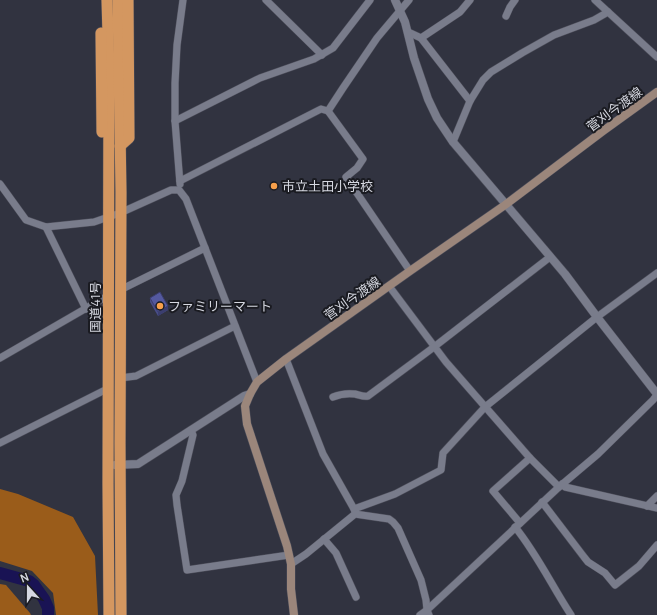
<svg xmlns="http://www.w3.org/2000/svg" width="657" height="615" font-family="Manrope,'Noto Sans JP',sans-serif">
	<rect width="100%" height="100%" fill="#313340"/>
	<g fill="#9a5c1a">
		<path d="M0,489L18,494L73,517L95,556L98,615H56L53,593L32,571L0,561Z"/>
		<path d="M0,584L6,585L30,613L31,615H0Z"/>
	</g>
	<g fill="none" stroke-linecap="round" stroke-linejoin="round">
		<path stroke="#191354" stroke-width="12" d="M0,573L29,581L34,585L44,599L48,608V615"/>
		<defs>
			<g id="minor">
				<path d="M266,0L322,55"/>
				<path d="M595,0L657,57"/>
				<path d="M506,16L510,7L515,0"/>
				<path d="M408,32L421,38L470,101"/>
				<path d="M421,38L460,12L470,0"/>
				<path d="M328,111L343,88L377,38L409,0"/>
				<path d="M175,121L260,78L314,59L333,48L370,0"/>
				<path d="M453,142L470,101L483,80L491,72L522,53L554,35L594,20L608,12"/>
				<path d="M180,181L321,109L328,111L363,159L357,168L346,177L410,271"/>
				<path d="M0,184L26,220L46,227"/>
				<path d="M180,184L175,121V83L177,45L183,0"/>
				<path d="M389,286L446,362L530,458L559,487"/>
				<path d="M120,290L205,248"/>
				<path d="M86,309L46,227L94,222L120,213L171,190H179L186,199L257,382"/>
				<path d="M0,358L109,295"/>
				<path d="M286,359L323,454L354,509L355,512"/>
				<path d="M120,378L136,376L235,326"/>
				<path d="M333,397C340,394 347,393 355,394C360,395 363,397 368,396L434,347L550,257"/>
				<path d="M191,430L193,435L182,481L176,495L177,505L187,570L289,555"/>
				<path d="M0,443L109,388"/>
				<path d="M562,484L565,487L657,508"/>
				<path d="M542,502L584,557L588,562L605,573L615,585L639,566L657,545"/>
				<path d="M647,506L657,496"/>
				<path d="M354,509L395,494L441,470L443,453L485,407L597,317L657,273"/>
				<path d="M520,523L493,491L530,458"/>
				<path d="M515,527C537,554 552,586 571,615"/>
				<path d="M324,539L336,553L356,597"/>
				<path d="M291,564L306,554L355,514L389,519L393,522L398,528L421,580L426,600L427,610L429,615"/>
				<path d="M420,615L427,610L559,487L598,454L653,400L657,395"/>
			</g>
			<g id="tertiary">
				<path d="M395,0L405,22L414,58L428,99L437,118L453,142L565,274L597,317L657,394"/>
				<path d="M115,465L138,464L244,396L250,394"/>
			</g>
			<path id="secondary" d="M294,615L291,589V564L287,546L247,424L245,406L250,394L257,382L286,359L410,271L505,205L603,131L657,92"/>
			<g id="trunk">
				<path d="M107,0L109,71L108,484L109,615"/>
				<path d="M118,0L121,192L120,444L121,615"/>
				<path d="M101,33L102,132"/>
				<path d="M120,146L129,138L128,0"/>
			</g>
		</defs>
		<use href="#minor" stroke="#4e4f5b" stroke-width="8"/>
		<use href="#tertiary" stroke="#4e4f5b" stroke-width="9"/>
		<use href="#secondary" stroke="#4e4f5b" stroke-width="9"/>
		<use href="#trunk" stroke="#4e4f5b" stroke-width="12"/>
		<use href="#minor" stroke="#797c8b" stroke-width="7"/>
		<use href="#tertiary" stroke="#797c8b" stroke-width="8"/>
		<use href="#secondary" stroke="#9b867b" stroke-width="8"/>
		<use href="#trunk" stroke="#d49760" stroke-width="11"/>
	</g>
	<path fill="#484d89" d="M150,298L168,310L158,316L150,302Z"/>
	<path fill="#3b3e6f" d="M168,306V310L158,316V312Z"/>
	<path fill="#54599f" stroke="#3b3e6f" d="M160,292L168,306L158,312L150,298Z"/>
	<g fill="#f8a04b" stroke="#1a1b21" stroke-width="1.5">
		<circle cx="274" cy="186" r="4"/>
		<circle cx="160" cy="306" r="4"/>
	</g>
	<g text-anchor="middle" dominant-baseline="central" stroke-width="4" stroke-linejoin="round" paint-order="stroke">
		<g font-size="13" fill="#d6d8e1" stroke="#1a1b21">
			<text transform="translate(614 109) rotate(-36)">菅刈今渡線</text>
			<text transform="translate(352 298) rotate(-35)">菅刈今渡線</text>
			<text transform="translate(95 307) rotate(-90)">国道41号</text>
		</g>
		<g font-size="13" fill="#d6d8e1" stroke="#1a1b21" text-anchor="start">
			<text x="282" y="186">市立土田小学校</text>
			<text x="168" y="306">ファミリーマート</text>
		</g>
	</g>
	<g transform="translate(28 587) rotate(339)" stroke="#1a1b21" stroke-width="3" paint-order="stroke">
	<path d="M0-3L7 15L0 10L-7 15Z" fill="#d6d8e1"/>
	<text y="-6" font-size="11" font-weight="bold" text-anchor="middle" fill="#d6d8e1">N</text>
	</g>
</svg>
